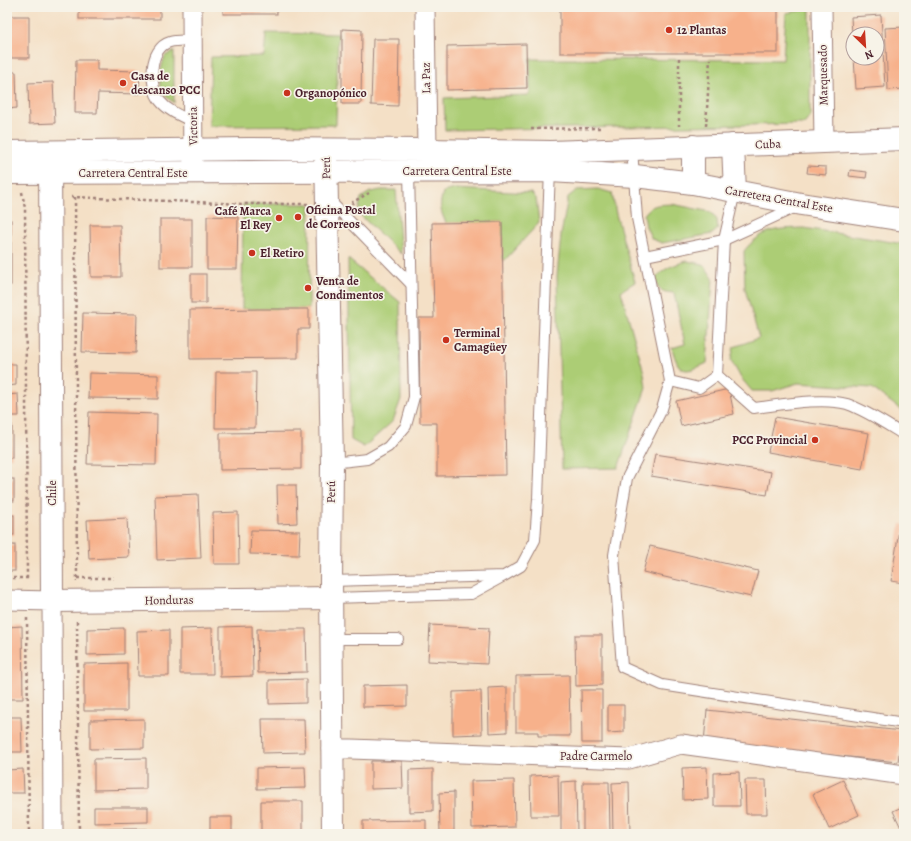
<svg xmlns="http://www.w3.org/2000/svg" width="911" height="841" font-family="Alegreya,serif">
	<rect width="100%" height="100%" fill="#f7f3e8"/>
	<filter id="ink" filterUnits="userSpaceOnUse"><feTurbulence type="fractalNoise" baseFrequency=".025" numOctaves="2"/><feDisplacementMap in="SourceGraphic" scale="8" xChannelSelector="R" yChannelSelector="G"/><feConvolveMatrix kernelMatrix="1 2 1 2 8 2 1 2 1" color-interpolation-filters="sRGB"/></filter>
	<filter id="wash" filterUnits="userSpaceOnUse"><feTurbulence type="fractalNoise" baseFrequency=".012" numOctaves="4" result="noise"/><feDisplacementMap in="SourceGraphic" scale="16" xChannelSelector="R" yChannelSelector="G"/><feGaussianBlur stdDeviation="0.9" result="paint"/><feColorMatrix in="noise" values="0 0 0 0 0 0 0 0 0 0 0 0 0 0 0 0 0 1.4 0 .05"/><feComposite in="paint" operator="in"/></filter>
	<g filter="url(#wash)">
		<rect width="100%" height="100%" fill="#f4e0c6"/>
		<g fill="#accd75" stroke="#7b7650">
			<path d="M810,9V117L804,124L445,130L444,98L530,95V59L783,60L786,13Z"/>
			<path d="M266,33L338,34L336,125L209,126L211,57L264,56Z"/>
			<path d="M174,51V103C171,100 166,97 164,94C157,84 161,67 165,56Z"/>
			<path d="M455,189L531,193L536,198L539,223L503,262L502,222L446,223C440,210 439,206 443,192Z"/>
			<path d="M598,189L612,193L616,214L635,282L621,291L644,373L646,388L618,468L562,469L557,276L561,235L568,197L577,190Z"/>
			<path d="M381,190H396L401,254L358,213L361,198L370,192Z"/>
			<path d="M243,204H310L309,309H242Z"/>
			<path d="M672,204L711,212L717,220L718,229L712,234L662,243L652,239L646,227L644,215C652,203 659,205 672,204Z"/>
			<path d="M804,228L904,244V412L872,388L798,383L772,391H752L741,378L731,360L734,347L759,338L745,289L744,251C763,228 776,229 804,228Z"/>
			<path d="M348,259L400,302L401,399L393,421L364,447L351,440Z"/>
			<path d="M687,261L703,264L713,278L707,363C684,374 679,374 672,348L685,344L674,293C662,292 658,291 655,279C664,268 673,265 687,261Z"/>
		</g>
		<g id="blocks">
			<g fill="#f7b18b">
				<rect x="79" y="7" width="81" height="12"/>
				<rect x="223" y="7" width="54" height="7"/>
				<rect x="560" y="8" width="218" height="45"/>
				<path d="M881,15L885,87L856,89L854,58H877V34H852L851,17Z"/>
				<rect x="8" y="16" width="21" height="42"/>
				<path d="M904,27V89L888,90L885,28Z"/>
				<path d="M342,29L362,30L361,104H342Z"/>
				<path d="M373,39H399L398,106L371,105Z"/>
				<path d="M526,44L527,88L447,90V46Z"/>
				<path d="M76,60H97V70L140,71L139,94L98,93L97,113H75Z"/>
				<path d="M7,72H16L17,108L7,109Z"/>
				<path d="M53,82L55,123L29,124L28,83Z"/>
				<path d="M808,166L826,167V175L807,173Z"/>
				<path d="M850,170L867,172L866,178L849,176Z"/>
				<path d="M207,216L238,217L237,269H207Z"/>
				<rect x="160" y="219" width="32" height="48"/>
				<rect x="7" y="220" width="4" height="65"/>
				<path d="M502,222L506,475L437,476V423H420L419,318H434L432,223Z"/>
				<path d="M90,225H120L121,277H91Z"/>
				<rect x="191" y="274" width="15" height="29"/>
				<path d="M260,309H309V329H298V358L190,359V310Z"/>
				<path d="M83,313L137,314L136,353L82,352Z"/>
				<path d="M7,364H16V385L7,386Z"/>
				<path d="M216,372H256L255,428H215Z"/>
				<path d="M89,373L158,375V399L88,398Z"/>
				<path d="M729,389L734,414L681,426L676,401Z"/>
				<path d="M18,394L19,416H7V395Z"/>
				<path d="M89,412L157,414L156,465L87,464Z"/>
				<path d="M775,417L869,433L862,469L768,452Z"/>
				<rect x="7" y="425" width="5" height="33"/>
				<path d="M301,432V469L220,470V433Z"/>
				<path d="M655,454L771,472L767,495L651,476Z"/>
				<rect x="7" y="479" width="7" height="22"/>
				<path d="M277,485H296L297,523L278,524Z"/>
				<path d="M198,494L201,558L157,560L155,496Z"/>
				<path d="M238,512L239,564H214L213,513Z"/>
				<rect x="7" y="515" width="7" height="20"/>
				<path d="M127,518L129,557L89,559L87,520Z"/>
				<path d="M900,524L904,525V583L891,581Z"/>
				<path d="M251,530L300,531L299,555L250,554Z"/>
				<rect x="7" y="545" width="8" height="26"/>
				<path d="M650,546L758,571L751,597L643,572Z"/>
				<path d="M430,625L489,628L487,664L428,661Z"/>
				<path d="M22,626L23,699H7V627Z"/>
				<path d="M252,626L253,676L220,677V627Z"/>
				<path d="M124,628V654L87,655V629Z"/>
				<path d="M212,628L213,674H180V629Z"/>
				<path d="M257,629H306L307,672L258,673Z"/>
				<path d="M169,630V676H138L137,631Z"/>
				<path d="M575,635H602V685L576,686Z"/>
				<path d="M127,663V711H84V664Z"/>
				<path d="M569,675L570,736H538V732H516V676Z"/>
				<path d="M306,679V703L269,704V680Z"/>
				<path d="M407,685V706L363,707V686Z"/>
				<path d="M507,687V732L489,733L488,688Z"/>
				<path d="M581,690H602V743H582Z"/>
				<path d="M481,691L482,734L453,735V692Z"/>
				<path d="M608,705H624V732L608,733Z"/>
				<path d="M707,710L902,731L898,762L704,742Z"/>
				<path d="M7,717H21L22,752H7Z"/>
				<path d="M144,719V748L90,749V720Z"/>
				<path d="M262,719H304L305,752L263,753Z"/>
				<path d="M146,758V789L94,790V759Z"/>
				<path d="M371,761H402L403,788L371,789Z"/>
				<path d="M305,767L306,788L257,789V768Z"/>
				<path d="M707,767L708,799L683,800L682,768Z"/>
				<path d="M23,769L24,793H7V770Z"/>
				<path d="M433,769V811L409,812V770Z"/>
				<path d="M739,772L740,806H714V773Z"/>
				<path d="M558,775L559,816H531L530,776Z"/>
				<path d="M514,780L515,827L472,828L471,781Z"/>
				<path d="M745,780H766L767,814H746Z"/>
				<path d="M843,780L859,815L829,829L813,794Z"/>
				<path d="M576,781L577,833H561V782Z"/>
				<path d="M583,782H609L610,832H583Z"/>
				<path d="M629,782L630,834H613L612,783Z"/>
				<path d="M454,792V834H440L439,793Z"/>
				<path d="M261,801H303V834H210V817H232V832H261Z"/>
				<path d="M904,806V834L893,811Z"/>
				<path d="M94,807H148V822L94,823Z"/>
				<path d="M426,820V834H363V821Z"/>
				<rect x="94" y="829" width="52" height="5"/>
			</g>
		</g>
	</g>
	<g filter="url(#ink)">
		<use href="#blocks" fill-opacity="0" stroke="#9f8078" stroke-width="1"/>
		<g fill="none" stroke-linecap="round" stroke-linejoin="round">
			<defs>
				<g id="service">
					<path d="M192,40C185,41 177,40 170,42C149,48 148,86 160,101C168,111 181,116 193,122"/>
					<path d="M632,149L637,218L670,381L699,388L717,375"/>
					<path d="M329,200L411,284"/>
					<path d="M645,256L724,240L796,207"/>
					<path d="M717,375L754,408C780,405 822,397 847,404C867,411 886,424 904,435"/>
					<path d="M717,375L724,240L735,192"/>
					<path d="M670,381L662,409L627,478L614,555L622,667L662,685L904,723"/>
					<path d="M332,463L367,459L388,447L406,426L414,397L409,171"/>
					<path d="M331,581L504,576L521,566L535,540L538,499L550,169"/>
					<path d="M331,598L471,594L502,577"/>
					<path d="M331,639H398"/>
				</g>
				<g id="minor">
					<path d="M192,7L193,173"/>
					<path d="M425,7L427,150"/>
					<path d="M822,7L824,142"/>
					<path d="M7,600L52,601L53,834"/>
					<path d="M331,749H351L629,759L681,744L904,775"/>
				</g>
				<g id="tertiary">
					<path d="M50,153L52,601L331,598"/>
					<path d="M326,153L332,463L331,581L333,834"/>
				</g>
				<g id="primary">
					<path d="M733,145L735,192"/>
					<path d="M7,152L248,149L427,150L551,152L904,139"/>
					<path d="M7,173L550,171L635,176L693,183L801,204L904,220"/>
					<path d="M693,183V146"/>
				</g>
			</defs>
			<use href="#service" stroke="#9f8078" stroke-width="12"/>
			<use href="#minor" stroke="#9f8078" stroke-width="21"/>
			<use href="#tertiary" stroke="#9f8078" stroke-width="24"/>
			<use href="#primary" stroke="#9f8078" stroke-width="24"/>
			<g stroke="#9f8078" stroke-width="2.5" stroke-dasharray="3 3" stroke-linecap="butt">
				<path d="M679,58V126"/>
				<path d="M706,126L710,59"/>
				<path d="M531,129L602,128"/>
				<path d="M22,192L25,208L27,581"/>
				<path d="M71,197L243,204H308"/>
				<path d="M75,197L77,582"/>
				<path d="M352,204L353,202L369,193"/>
				<path d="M7,578H28"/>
				<path d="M77,578H114"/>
				<path d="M27,618L29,834"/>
				<path d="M77,621L79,834"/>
			</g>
			<use href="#service" stroke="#fff" stroke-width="10"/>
			<use href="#minor" stroke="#fff" stroke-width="19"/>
			<use href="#tertiary" stroke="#fff" stroke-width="22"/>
			<use href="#primary" stroke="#fff" stroke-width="22"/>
		</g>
	</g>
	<g fill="#c8321e" stroke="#f7f3e8" stroke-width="1.5">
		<circle cx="669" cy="30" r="4"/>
		<circle cx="123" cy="83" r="4"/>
		<circle cx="287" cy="93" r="4"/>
		<circle cx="298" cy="217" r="4"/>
		<circle cx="279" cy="218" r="4"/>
		<circle cx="252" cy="253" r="4"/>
		<circle cx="308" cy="288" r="4"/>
		<circle cx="446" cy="340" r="4"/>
		<circle cx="815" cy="440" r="4"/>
	</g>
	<g text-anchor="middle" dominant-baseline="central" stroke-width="3.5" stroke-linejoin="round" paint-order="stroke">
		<g font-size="12" font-weight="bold" fill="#4a1f2b" stroke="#f7f3e8" text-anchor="start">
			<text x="677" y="30">12 Plantas</text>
			<text x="131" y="76">Casa de<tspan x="131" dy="14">descanso PCC</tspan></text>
			<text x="295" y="93">Organopónico</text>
			<text x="306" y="210">Oficina Postal<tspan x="306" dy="14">de Correos</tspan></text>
			<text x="271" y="211" text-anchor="end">Café Marca<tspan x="271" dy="14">El Rey</tspan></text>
			<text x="260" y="253">El Retiro</text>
			<text x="316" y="281">Venta de<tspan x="316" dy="14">Condimentos</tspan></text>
			<text x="454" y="333">Terminal<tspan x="454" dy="14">Camagüey</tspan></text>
			<text x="807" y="440" text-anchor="end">PCC Provincial</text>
		</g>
		<g font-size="12" fill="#4a1f2b" stroke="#f7f3e8">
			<text transform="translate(823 75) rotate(-91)">Marquesado</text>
			<text transform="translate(426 78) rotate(-91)">La Paz</text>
			<text transform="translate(193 126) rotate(-91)">Victoria</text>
			<text transform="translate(768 144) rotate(-2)">Cuba</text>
			<text transform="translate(326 168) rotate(-91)">Perú</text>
			<text x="457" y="171">Carretera Central Este</text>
			<text x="133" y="173">Carretera Central Este</text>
			<text transform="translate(779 199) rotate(10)">Carretera Central Este</text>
			<text transform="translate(331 492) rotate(-89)">Perú</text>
			<text transform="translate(52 493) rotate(-90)">Chile</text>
			<text transform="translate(169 600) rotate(-1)">Honduras</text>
			<text x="596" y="756">Padre Carmelo</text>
		</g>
	</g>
	<rect width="911" height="841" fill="none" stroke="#f7f3e8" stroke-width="24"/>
	<g transform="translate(865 46) rotate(155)"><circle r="19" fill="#f7f3e8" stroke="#b29e9c"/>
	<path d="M0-3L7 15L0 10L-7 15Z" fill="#c8321e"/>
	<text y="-6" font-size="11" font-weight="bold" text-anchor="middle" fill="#4a1f2b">N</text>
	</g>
</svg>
